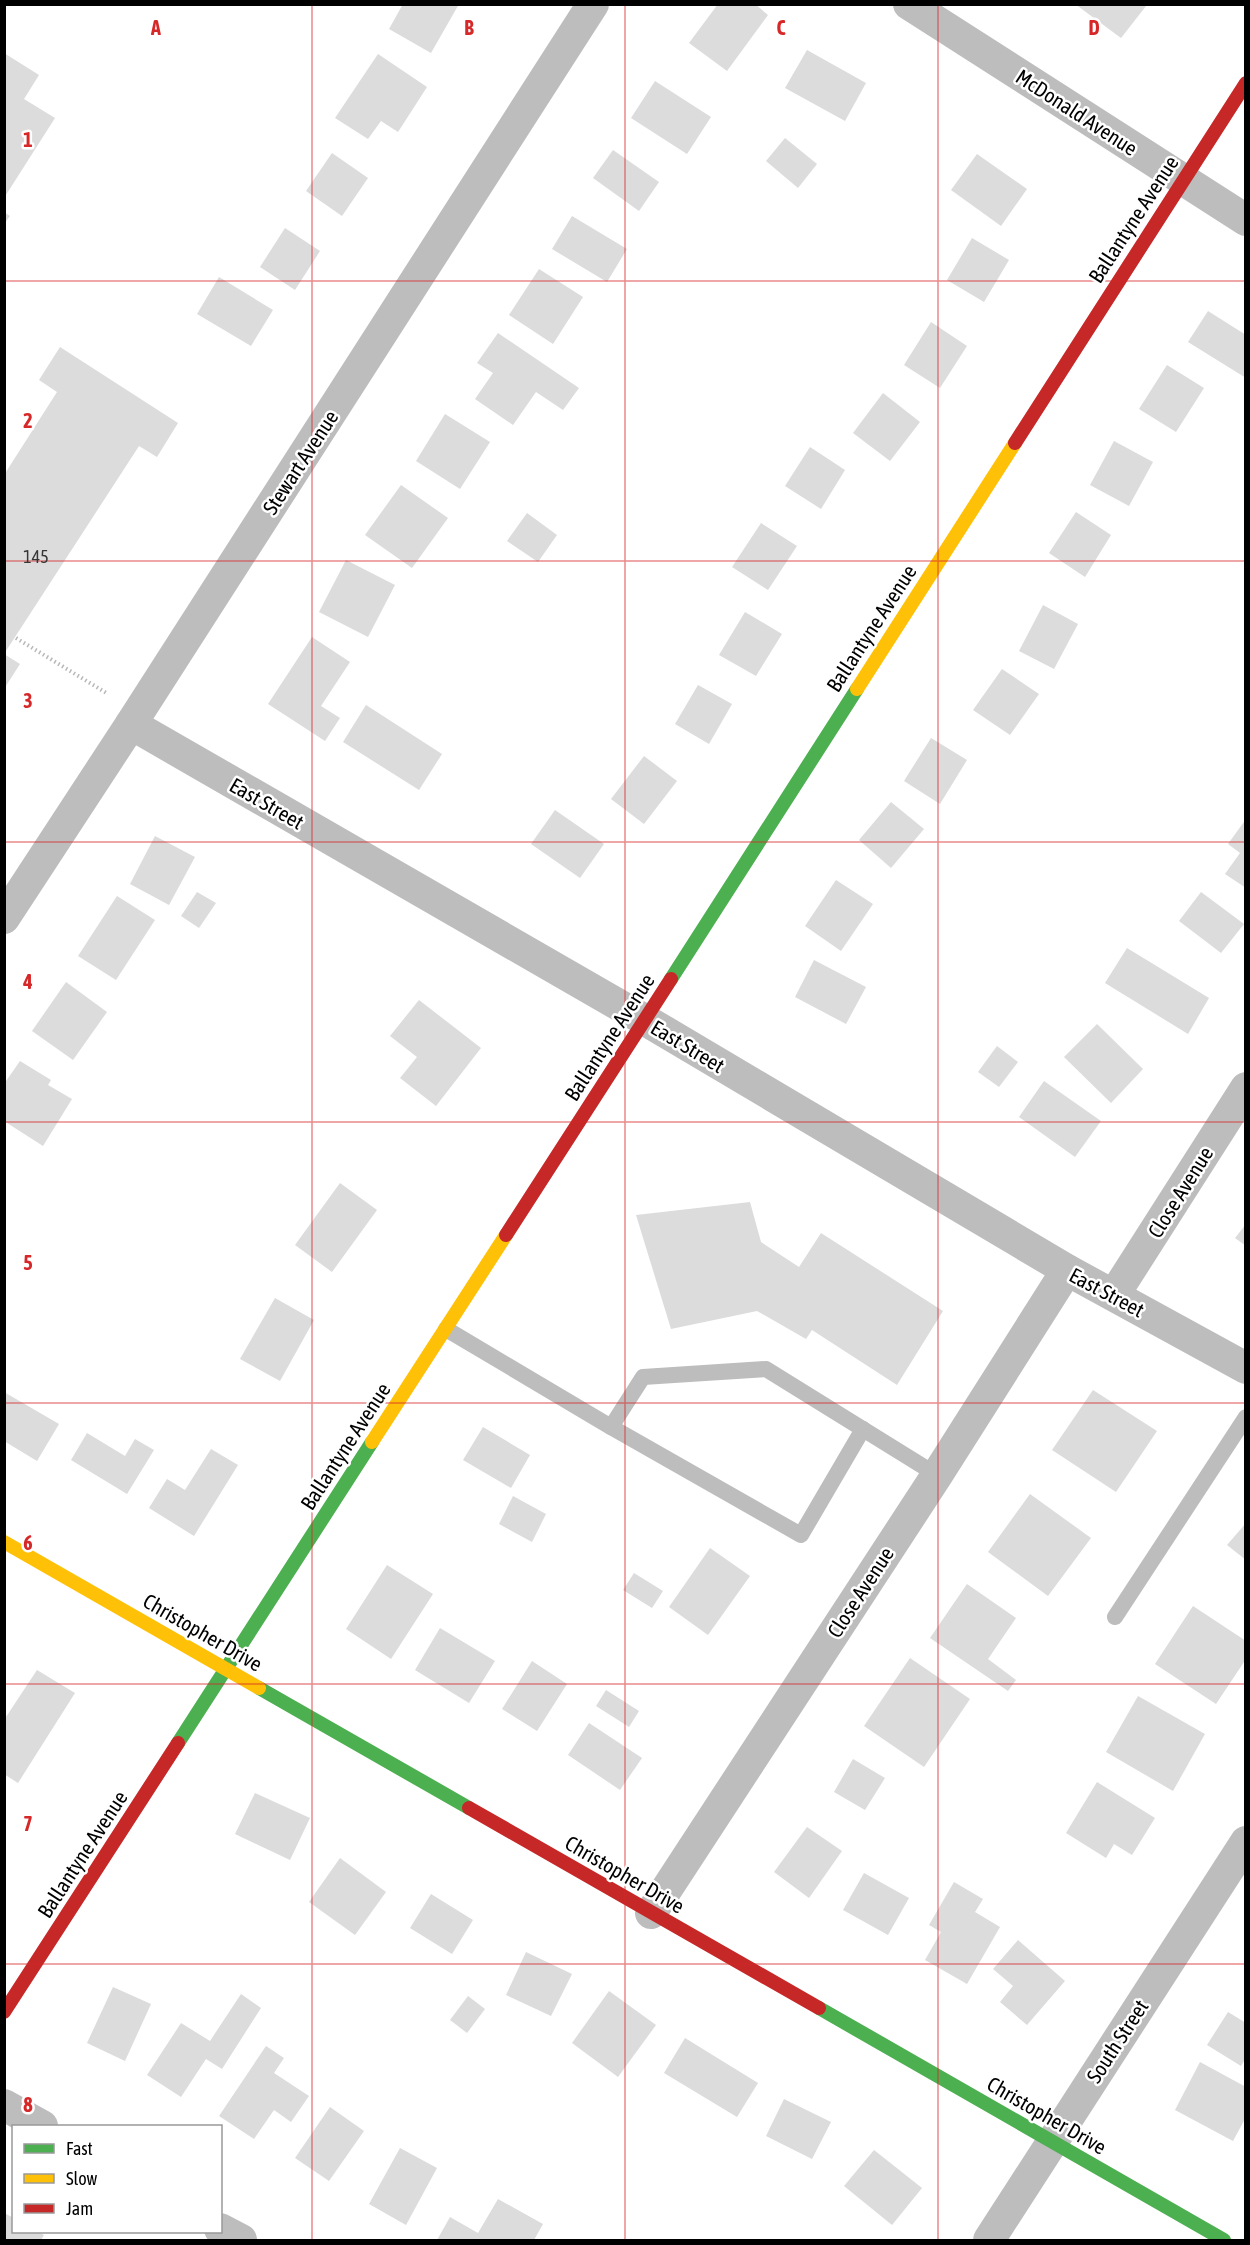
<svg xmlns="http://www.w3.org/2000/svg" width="1250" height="2245" font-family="'Asap Condensed',sans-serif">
	<rect width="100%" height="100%" fill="#fff"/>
	<g fill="#dcdcdc">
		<path d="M403,4H459L431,53L389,29Z"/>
		<path d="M718,4H755L768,15L727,71L689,43Z"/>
		<path d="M1075,4H1145L1146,6L1121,38Z"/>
		<path d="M807,50L866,83L845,121L785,88Z"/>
		<path d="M4,53L39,75L24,99L55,118L4,198Z"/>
		<path d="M378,54L427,87L398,132L381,121L368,139L335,118Z"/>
		<path d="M655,81L711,117L687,154L631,118Z"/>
		<path d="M785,138L817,164L798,188L766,161Z"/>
		<path d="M613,150L659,182L639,211L593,178Z"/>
		<path d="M332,153L368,178L342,216L306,191Z"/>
		<path d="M977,154L1027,189L1001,226L951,190Z"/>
		<path d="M4,212L10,216L4,224Z"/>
		<path d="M572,216L627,249L607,282L552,249Z"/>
		<path d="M285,228L320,251L295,290L260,267Z"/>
		<path d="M972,238L1009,260L984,302L947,280Z"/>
		<path d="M539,269L583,297L553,344L509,315Z"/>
		<path d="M219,277L273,310L251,346L197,314Z"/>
		<path d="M1208,311L1246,335V378L1188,342Z"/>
		<path d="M931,322L967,346L940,388L904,365Z"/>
		<path d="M498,333L579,388L563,410L536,392L513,425L475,399L493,373L477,363Z"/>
		<path d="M60,347L178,423L157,457L139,446L4,654V475L57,392L39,380Z"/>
		<path d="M1167,365L1204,388L1176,432L1139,409Z"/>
		<path d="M883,393L920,422L890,461L853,433Z"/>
		<path d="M445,414L490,442L460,489L416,461Z"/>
		<path d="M1114,441L1153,462L1129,506L1090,485Z"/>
		<path d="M810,447L845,470L821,509L785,486Z"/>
		<path d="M401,485L448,518L412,568L365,535Z"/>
		<path d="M1076,512L1111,535L1085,577L1049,553Z"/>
		<path d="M527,513L557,535L538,562L507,541Z"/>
		<path d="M761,523L797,546L768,590L732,567Z"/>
		<path d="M346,560L395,585L368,637L319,612Z"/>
		<path d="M1043,605L1078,624L1054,669L1019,651Z"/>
		<path d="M745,612L782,634L756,676L719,655Z"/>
		<path d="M312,637L350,662L321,706L340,718L325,741L268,704Z"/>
		<path d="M4,654L20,664L4,689Z"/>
		<path d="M1002,669L1039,694L1010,735L973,710Z"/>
		<path d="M698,685L732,704L709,744L675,724Z"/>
		<path d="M366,705L442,754L419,790L343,742Z"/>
		<path d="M931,738L967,760L940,804L904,781Z"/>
		<path d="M644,756L677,781L644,824L611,799Z"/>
		<path d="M891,802L924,829L891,868L859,840Z"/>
		<path d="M555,810L604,844L580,878L531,844Z"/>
		<path d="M1246,819V888L1225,874L1240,853L1228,844Z"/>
		<path d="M155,836L195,857L169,905L130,884Z"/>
		<path d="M836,880L873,904L841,951L805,926Z"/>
		<path d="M197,892L216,903L199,928L181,916Z"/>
		<path d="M1201,892L1244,924L1221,953L1179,921Z"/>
		<path d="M117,896L155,920L116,980L78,956Z"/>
		<path d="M1127,948L1209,998L1188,1034L1105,983Z"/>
		<path d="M814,960L866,987L846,1024L795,997Z"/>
		<path d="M66,982L107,1012L73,1060L32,1031Z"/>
		<path d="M419,1000L481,1048L436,1106L400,1078L417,1057L390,1036Z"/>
		<path d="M1097,1024L1143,1069L1111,1103L1064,1057Z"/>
		<path d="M997,1046L1018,1062L999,1087L978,1072Z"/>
		<path d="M20,1061L51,1080L48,1085L72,1099L43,1146L4,1121V1084Z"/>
		<path d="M1044,1081L1101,1121L1075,1157L1019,1117Z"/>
		<path d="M340,1183L377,1210L332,1272L295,1245Z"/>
		<path d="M750,1202L761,1242L799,1267L821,1233L943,1311L897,1385L812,1330L806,1339L757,1311L671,1329L636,1215Z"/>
		<path d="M1246,1224V1246L1235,1238Z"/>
		<path d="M275,1298L314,1320L280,1381L240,1359Z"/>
		<path d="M1093,1390L1157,1431L1116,1492L1052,1450Z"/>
		<path d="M4,1392L59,1424L37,1461L4,1441Z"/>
		<path d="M483,1427L530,1455L511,1488L463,1460Z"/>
		<path d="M87,1433L125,1456L135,1439L154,1450L127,1494L71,1460Z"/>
		<path d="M211,1449L238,1465L194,1536L149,1508L167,1479L185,1490Z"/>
		<path d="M1030,1494L1091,1538L1048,1596L988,1552Z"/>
		<path d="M513,1496L546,1514L532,1542L499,1524Z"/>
		<path d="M1246,1523V1560L1227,1545Z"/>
		<path d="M710,1548L750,1576L708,1635L669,1607Z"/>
		<path d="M387,1565L433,1594L391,1659L346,1629Z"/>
		<path d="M634,1573L663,1591L652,1608L623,1590Z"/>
		<path d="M967,1584L1016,1618L988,1659L1016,1680L1008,1691L930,1638Z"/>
		<path d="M1193,1606L1246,1641V1659L1216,1704L1155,1664Z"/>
		<path d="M440,1628L495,1661L469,1703L415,1670Z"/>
		<path d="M910,1658L970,1699L924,1767L864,1726Z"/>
		<path d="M532,1661L567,1684L537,1731L502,1709Z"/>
		<path d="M37,1670L75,1693L18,1783L4,1774V1720Z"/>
		<path d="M606,1690L639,1711L629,1727L596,1706Z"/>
		<path d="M1138,1696L1205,1734L1173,1791L1106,1752Z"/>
		<path d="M589,1723L642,1758L620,1790L568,1755Z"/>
		<path d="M853,1759L885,1778L865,1810L834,1792Z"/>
		<path d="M1097,1782L1155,1818L1132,1855L1114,1844L1106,1858L1066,1833Z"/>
		<path d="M255,1793L310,1818L290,1860L235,1834Z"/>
		<path d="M807,1827L842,1851L809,1898L774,1872Z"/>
		<path d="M340,1858L386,1892L355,1935L309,1902Z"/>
		<path d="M864,1873L909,1898L888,1935L843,1910Z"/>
		<path d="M954,1882L983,1899L975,1912L1000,1927L967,1984L925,1960L941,1932L929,1925Z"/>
		<path d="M431,1894L473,1920L452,1954L410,1928Z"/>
		<path d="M1018,1940L1065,1981L1027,2025L1000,2002L1013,1986L993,1969Z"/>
		<path d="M526,1952L572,1974L551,2016L506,1995Z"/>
		<path d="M113,1987L151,2004L125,2061L87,2043Z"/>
		<path d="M609,1991L656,2025L618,2077L572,2043Z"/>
		<path d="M241,1994L261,2008L222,2069L206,2059L181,2097L147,2075L181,2023L210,2041Z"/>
		<path d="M468,1996L485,2009L467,2033L450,2020Z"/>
		<path d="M1228,2012L1246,2023V2058L1241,2066L1207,2045Z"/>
		<path d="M685,2038L758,2083L737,2117L664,2073Z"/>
		<path d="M266,2046L284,2058L274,2073L309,2096L291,2122L274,2110L254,2139L219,2116Z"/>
		<path d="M1200,2062L1246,2087V2117L1233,2141L1175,2110Z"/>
		<path d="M784,2099L831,2122L812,2159L766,2136Z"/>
		<path d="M330,2107L364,2131L329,2181L295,2158Z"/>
		<path d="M400,2148L437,2168L406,2225L369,2204Z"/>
		<path d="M874,2150L922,2188L892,2225L844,2186Z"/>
		<path d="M498,2199L543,2224L534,2240H437L450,2217L478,2233Z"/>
		<path d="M4,2213L14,2218V2232H38L44,2235L41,2240H4Z"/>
	</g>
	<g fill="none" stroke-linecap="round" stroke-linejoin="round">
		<path stroke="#b8b8b8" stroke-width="4" stroke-dasharray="1.5 3" stroke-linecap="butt" d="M16,638L108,694"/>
		<g stroke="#bdbdbd" stroke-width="16">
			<path d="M446,1329L611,1427L643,1377L766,1369L937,1475"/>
			<path d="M611,1427L801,1535L863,1429"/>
			<path d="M1115,1617L1246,1417"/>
		</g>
		<g stroke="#bdbdbd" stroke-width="32">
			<path d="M909,4L1246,220"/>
			<path d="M131,724L645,1020L1067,1270L1246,1368"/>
			<path d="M4,918L131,724L593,4"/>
			<path d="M1114,1295L1246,1088"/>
			<path d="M651,1913L937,1475L1067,1270"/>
			<path d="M4,2105L42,2126"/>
			<path d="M220,2229L241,2240"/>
			<path d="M989,2240L1246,1842"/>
		</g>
		<g stroke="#4caf50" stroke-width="14">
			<path d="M671,979L857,689"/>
			<path d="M259,1688L469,1808"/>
			<path d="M178,1743L372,1442"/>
			<path d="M819,2008L1224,2240"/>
		</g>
		<g stroke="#ffc107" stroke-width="14">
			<path d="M857,689L1015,443"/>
			<path d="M372,1442L506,1235"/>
			<path d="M4,1542L259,1688"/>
		</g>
		<g stroke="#c62828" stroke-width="14">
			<path d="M1015,443L1246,83"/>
			<path d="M506,1235L671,979"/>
			<path d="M469,1808L819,2008"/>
			<path d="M4,2012L178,1743"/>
		</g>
	</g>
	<path fill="none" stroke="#d62828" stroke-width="1.5" stroke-opacity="0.55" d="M312,4V2240M625,4V2240M938,4V2240M4,281H1246M4,561H1246M4,842H1246M4,1122H1246M4,1403H1246M4,1684H1246M4,1964H1246"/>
	<g text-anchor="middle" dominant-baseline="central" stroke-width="5" stroke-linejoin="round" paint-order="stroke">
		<g font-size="18" fill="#373737">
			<text x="36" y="556">145</text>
		</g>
		<g font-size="21" fill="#000" stroke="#fff">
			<text transform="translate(1077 112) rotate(33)">McDonald Avenue</text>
			<text transform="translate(1133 219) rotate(-57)">Ballantyne Avenue</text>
			<text transform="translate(300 462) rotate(-57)">Stewart Avenue</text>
			<text transform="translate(871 628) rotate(-57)">Ballantyne Avenue</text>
			<text transform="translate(267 803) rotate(30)">East Street</text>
			<text transform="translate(609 1037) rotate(-57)">Ballantyne Avenue</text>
			<text transform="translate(688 1046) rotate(31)">East Street</text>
			<text transform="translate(1180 1192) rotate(-58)">Close Avenue</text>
			<text transform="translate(1107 1292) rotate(28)">East Street</text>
			<text transform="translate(345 1446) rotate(-57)">Ballantyne Avenue</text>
			<text transform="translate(860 1592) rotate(-57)">Close Avenue</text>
			<text transform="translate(203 1632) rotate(30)">Christopher Drive</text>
			<text transform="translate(82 1854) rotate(-57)">Ballantyne Avenue</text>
			<text transform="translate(625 1874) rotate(30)">Christopher Drive</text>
			<text transform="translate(1117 2041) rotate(-57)">South Street</text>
			<text transform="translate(1047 2115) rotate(30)">Christopher Drive</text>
		</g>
	</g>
	<g font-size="20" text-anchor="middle" font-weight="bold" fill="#d62828" stroke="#fff" stroke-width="5" stroke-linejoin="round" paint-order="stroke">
		<text x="156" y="35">A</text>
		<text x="469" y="35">B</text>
		<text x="781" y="35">C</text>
		<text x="1094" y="35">D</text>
		<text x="28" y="147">1</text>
		<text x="28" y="428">2</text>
		<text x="28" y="708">3</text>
		<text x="28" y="989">4</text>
		<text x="28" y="1270">5</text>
		<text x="28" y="1550">6</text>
		<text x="28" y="1831">7</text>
		<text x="28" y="2112">8</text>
	</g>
	<rect width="1250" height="2245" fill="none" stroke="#000000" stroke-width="12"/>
	<rect x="12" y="2125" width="210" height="108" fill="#ffffff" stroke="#999999" stroke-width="1.5"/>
	<rect x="24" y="2144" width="30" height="9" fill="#4caf50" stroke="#999999" stroke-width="1.5"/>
	<text x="66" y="2155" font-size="18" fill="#000000">Fast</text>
	<rect x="24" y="2174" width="30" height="9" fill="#ffc107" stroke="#999999" stroke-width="1.5"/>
	<text x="66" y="2185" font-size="18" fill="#000000">Slow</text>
	<rect x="24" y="2204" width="30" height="9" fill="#c62828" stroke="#999999" stroke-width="1.5"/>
	<text x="66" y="2215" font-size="18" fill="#000000">Jam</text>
</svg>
